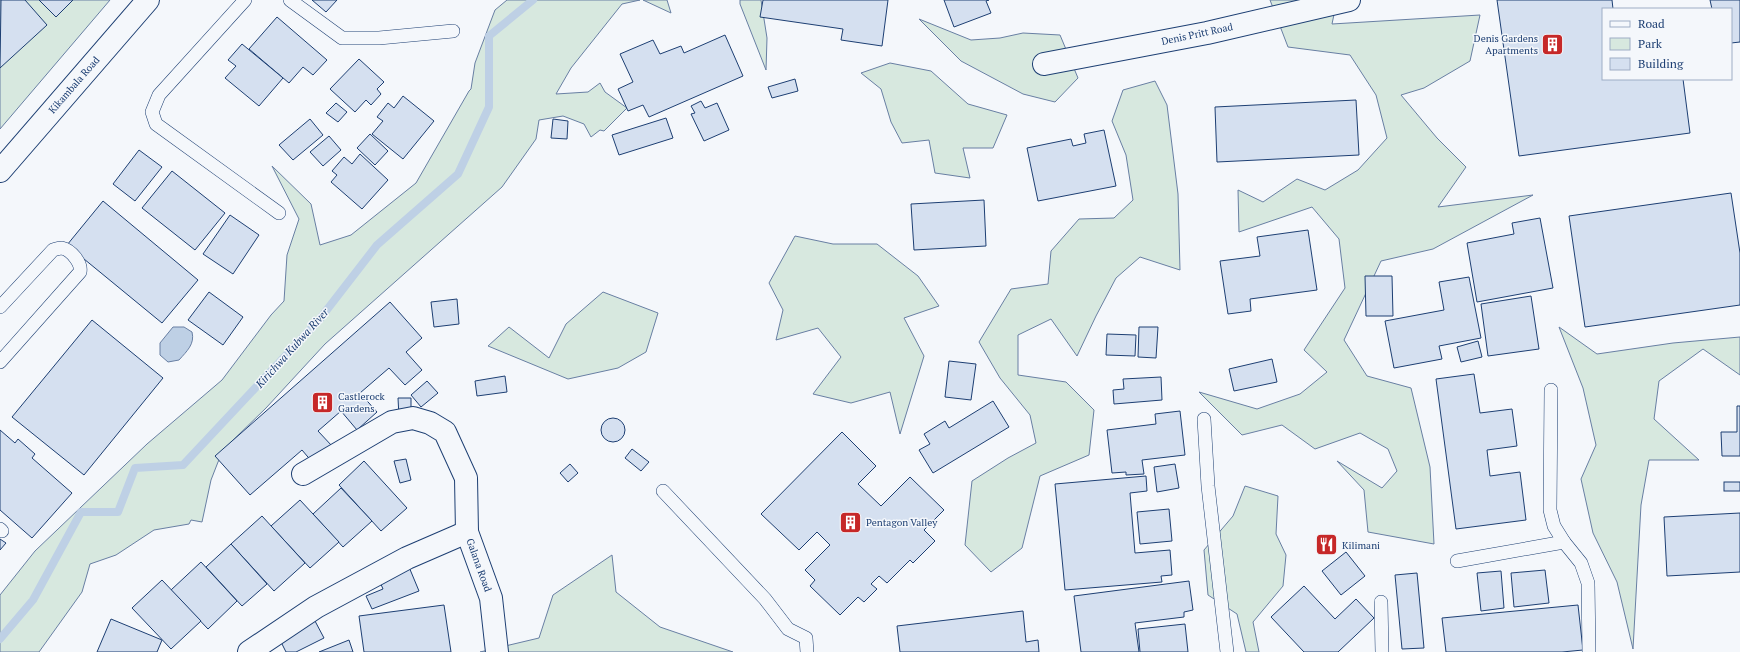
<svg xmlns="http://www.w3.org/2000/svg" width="1740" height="652" font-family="'PT Serif',serif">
	<rect width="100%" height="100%" fill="#f4f7fb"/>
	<g fill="#d7e8df" stroke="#687fa3">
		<path d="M0,0H110L0,129Z"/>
		<path d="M507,0H640L622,4L571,68L556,94L588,92L600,83L605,92L627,108L604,131L600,130L591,137L584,124L563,116L539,120L536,139L502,187L325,344L266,408L226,447L218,462L211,480L202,522L191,520L189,524L154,530L116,555L90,564L82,592L39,652H0V595L35,551L147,444L222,380L271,315L284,301L287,255L299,219L272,166L311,204L320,245L351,235L416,183L469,91L471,89L475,63L495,10Z"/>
		<path d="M643,0H667L671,13Z"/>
		<path d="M740,0H761L767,38L766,70L740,4Z"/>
		<path d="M1270,0H1337L1332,24L1480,15L1470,61L1424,88L1401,95L1437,138L1466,167L1438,207L1533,195L1433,249L1381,261L1344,340L1367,376L1411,388L1430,467L1434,544L1368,532L1364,490L1337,461L1382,488L1397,471L1388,449L1360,433L1315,449L1282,425L1242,435L1199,392L1257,409L1300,394L1327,372L1304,350L1345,288L1339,239L1312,207L1239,232L1238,190L1263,202L1297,179L1325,190L1358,170L1387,138L1376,95L1350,55L1288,47Z"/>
		<path d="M919,19L971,40L1000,38L1023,33L1060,35L1078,78L1055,102L1023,94L961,61Z"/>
		<path d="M890,63L931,71L968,104L1007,115L993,148H963L970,178L935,173L929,140L902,143L891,122L881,89L861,73Z"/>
		<path d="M1155,81L1167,105L1178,194L1180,270L1140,257L1116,278L1096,316L1077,356L1051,319L1018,335V375L1066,382L1094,410L1089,455L1040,476L1022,548L991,572L965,545L972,481L1008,458L1036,443L1030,415L1000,378L979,342L1011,289L1048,284L1051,251L1079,219L1114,218L1133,200L1126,155L1112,121L1123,90Z"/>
		<path d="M795,236L833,244H877L918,276L939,306L904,318L924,356L900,434L890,392L851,403L813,394L841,357L818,328L776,340L783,310L769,283Z"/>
		<path d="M603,292L658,313L646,352L618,368L568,379L488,346L509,327L549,358L566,324Z"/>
		<path d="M1559,327L1597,354L1673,343L1740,337V375L1703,349L1659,381L1654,419L1699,460H1649L1641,505L1633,649L1617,582L1593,533L1581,479L1596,445L1583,388Z"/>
		<path d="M1245,486L1278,496L1276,534L1286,555L1283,586L1253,622L1259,652H1246L1237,614L1208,595L1204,550L1233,516Z"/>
		<path d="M612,555L616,592L660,627L733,652H480L539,638L553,595Z"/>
	</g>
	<path fill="#bed0e5" stroke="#687fa3" d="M173,327H184L192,332C195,344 187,351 179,360L168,362L160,355V343Z"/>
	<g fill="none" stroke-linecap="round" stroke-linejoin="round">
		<path stroke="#bed0e5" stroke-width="8" d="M0,639L33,600L81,512H118L135,468L183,465L319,320L377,245L458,174L489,107V36L533,0"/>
	</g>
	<g fill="#d5e0f0" stroke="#1d3f73">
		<path d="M1,0H25L47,25L0,68Z"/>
		<path d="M39,0H73L56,17Z"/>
		<path d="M312,0H337L326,12Z"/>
		<path d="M763,0H888L882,46L841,40L843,29L760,17Z"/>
		<path d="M944,0H989L986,1L991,13L954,27Z"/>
		<path d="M1497,0H1612L1613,9H1603V79H1683L1690,133L1519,156Z"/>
		<path d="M1710,0H1740V42L1731,43V9H1712Z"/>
		<path d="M277,17L327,60L313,75L303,67L289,83L249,49Z"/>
		<path d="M725,35L743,76L649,117L643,105L628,111L618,89L633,82L620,54L653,40L660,54L681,46L684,53Z"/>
		<path d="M242,44L283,78L259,106L225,78L236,66L228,60Z"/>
		<path d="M359,59L384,82L377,89L381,94L371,105L366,100L355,112L330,89Z"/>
		<path d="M795,79L798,91L772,98L768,87Z"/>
		<path d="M403,96L434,121L403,159L372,134L383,121L377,117L388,103L394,108Z"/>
		<path d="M1356,100L1359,155L1217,162L1215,107Z"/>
		<path d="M701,101L705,108L717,103L729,130L704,141L691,114L695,113L691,106Z"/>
		<path d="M336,103L347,112L338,122L326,113Z"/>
		<path d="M666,118L673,138L619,155L612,135Z"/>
		<path d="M310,119L323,135L293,160L279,145Z"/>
		<path d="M553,119L568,121L567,139L551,138Z"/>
		<path d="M1104,130L1116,186L1038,201L1027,148L1071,139L1073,146L1086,143L1084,134Z"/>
		<path d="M370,134L388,151L375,165L357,148Z"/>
		<path d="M329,136L341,150L323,166L310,152Z"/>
		<path d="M139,150L162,167L135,201L113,184Z"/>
		<path d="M360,154L388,180L362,209L331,182L337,175L332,171L344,157L352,164Z"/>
		<path d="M172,171L225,213L195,250L142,208Z"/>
		<path d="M1731,193L1740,253V305L1585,327L1569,216Z"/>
		<path d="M984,200L986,246L914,250L911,204Z"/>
		<path d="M103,201L198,280L162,323L67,245Z"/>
		<path d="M230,215L259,235L233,274L203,254Z"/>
		<path d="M1540,218L1553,288L1477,302L1467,243L1514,234L1512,223Z"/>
		<path d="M1308,230L1317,290L1250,299L1251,311L1228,314L1220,261L1260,256L1257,237Z"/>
		<path d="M1365,276H1392L1393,316H1366Z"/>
		<path d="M1469,277L1481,338L1439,346L1442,359L1394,368L1385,321L1444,310L1439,282Z"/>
		<path d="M209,292L243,317L223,345L188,320Z"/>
		<path d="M1531,296L1539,349L1488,356L1481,304Z"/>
		<path d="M457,299L459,324L434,327L431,302Z"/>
		<path d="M390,302L422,338L406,352L422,370L405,385L389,368L360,393L377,412L357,430L341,411L318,431L332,446L313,463L302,450L250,495L215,456Z"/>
		<path d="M92,320L163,378L84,475L12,417Z"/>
		<path d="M1139,327H1158L1156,358L1138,357Z"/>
		<path d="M1107,334L1136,335L1135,356L1106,355Z"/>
		<path d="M1478,341L1482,357L1461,362L1457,347Z"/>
		<path d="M1272,359L1277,382L1234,391L1229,369Z"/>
		<path d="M949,361L976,364L971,400L945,397Z"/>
		<path d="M1474,374L1480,413L1512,409L1517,446L1487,450L1490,476L1520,472L1526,520L1456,529L1436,379Z"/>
		<path d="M505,376L507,392L477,396L475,381Z"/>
		<path d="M1161,377L1162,400L1114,404L1113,390L1124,389L1123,379Z"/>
		<path d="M427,381L438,393L421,407L411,395Z"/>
		<path d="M398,398H411V417H399Z"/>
		<path d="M993,401L1009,427L933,473L919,450L930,444L924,434L945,421L949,428Z"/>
		<path d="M1737,406H1740V456H1722L1721,432H1737Z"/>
		<path d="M1180,411L1185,455L1142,460L1144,474L1126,475V472L1112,473L1107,430L1156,424L1155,414Z"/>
		<circle cx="613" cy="430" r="12"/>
		<path d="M0,430L15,443L18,439L35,454L32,458L72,493L32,538L0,510Z"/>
		<path d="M842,432L876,466L858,484L881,506L910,477L944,510L924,530L935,541L913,563L910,560L887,583L879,576L871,584L877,589L864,602L858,597L840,615L810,586L815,580L805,570L830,545L817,532L799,550L761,514Z"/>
		<path d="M632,449L649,462L641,471L625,458Z"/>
		<path d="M406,459L411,480L400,483L394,461Z"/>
		<path d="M364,461L407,508L381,531L339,485Z"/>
		<path d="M570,464L578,473L568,482L560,473Z"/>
		<path d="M1175,464L1179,488L1157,492L1154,467Z"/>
		<path d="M1146,476L1147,491L1130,493L1135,553L1170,550L1172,575L1161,576L1162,582L1065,590L1055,484Z"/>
		<rect x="1724" y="482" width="16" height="9"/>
		<path d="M341,488L372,521L343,547L313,514Z"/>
		<path d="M300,500L339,542L310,568L271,526Z"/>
		<path d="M1169,509L1172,541L1140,544L1137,512Z"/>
		<path d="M1740,513V572L1667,576L1664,517Z"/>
		<path d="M262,516L305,563L274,591L231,544Z"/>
		<path d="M0,539L6,543L0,550Z"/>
		<path d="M231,544L267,584L242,606L206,567Z"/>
		<path d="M1346,552L1365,576L1341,595L1322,571Z"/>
		<path d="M201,562L237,601L208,629L171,590Z"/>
		<path d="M409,567L419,591L372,609L366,596L383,589L380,582Z"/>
		<path d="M1545,570L1549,603L1514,607L1511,573Z"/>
		<path d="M1501,571L1504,608L1481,611L1477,573Z"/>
		<path d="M1417,573L1424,648L1402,649L1395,575Z"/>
		<path d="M162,580L201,621L171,649L132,608Z"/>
		<path d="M1189,581L1193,610L1184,612V617L1135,623L1139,652H1081L1074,596Z"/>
		<path d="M1304,586L1335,619L1356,599L1374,618L1338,652H1304L1271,617Z"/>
		<path d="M444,605L451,652H364L359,616Z"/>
		<path d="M1578,605L1583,650L1562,652H1446L1442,618Z"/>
		<path d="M1023,611L1026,642L1038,640L1039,652H900L897,626Z"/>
		<path d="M111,619L162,640L157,652H97Z"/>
		<path d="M315,621L324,638L296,652H286L279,638Z"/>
		<path d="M1185,624L1188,652H1140L1138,629Z"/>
		<path d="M349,640L353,652H319Z"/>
	</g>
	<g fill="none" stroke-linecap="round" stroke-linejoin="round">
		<defs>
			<g id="service">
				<path d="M245,0L159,95L152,112L156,124L279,213"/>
				<path d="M290,0L342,38H379L453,31"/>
				<path d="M0,307L53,250C56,249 59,248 62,248C71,250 82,263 80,272L0,362"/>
				<path d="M1551,390L1550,510L1554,526L1564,542L1581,563L1588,583L1589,652"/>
				<path d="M1204,419L1208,486L1227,652"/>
				<path d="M663,491L765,599L788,629L806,638L807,652"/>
				<path d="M0,529L2,531"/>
				<path d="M1457,561L1564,542"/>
				<path d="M1381,602L1382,652"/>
			</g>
			<g id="minor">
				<path d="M1044,64L1207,33L1349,0"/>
				<path d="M303,474L392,422L413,418L430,423L445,432L466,478L467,532L491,598L497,652"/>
				<path d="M249,652L316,607L407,558L467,532"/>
			</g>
			<path id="secondary" d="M0,171L148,0"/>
		</defs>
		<use href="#service" stroke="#1d3f73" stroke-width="14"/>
		<use href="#minor" stroke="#1d3f73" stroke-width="24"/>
		<use href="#secondary" stroke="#1d3f73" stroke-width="24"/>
		<use href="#service" stroke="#f4f7fb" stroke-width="13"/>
		<use href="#minor" stroke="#f4f7fb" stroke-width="22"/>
		<use href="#secondary" stroke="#f4f7fb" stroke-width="22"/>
	</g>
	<defs>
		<symbol id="building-square" viewBox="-11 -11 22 22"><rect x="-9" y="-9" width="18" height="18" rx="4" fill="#c62828" stroke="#f4f7fb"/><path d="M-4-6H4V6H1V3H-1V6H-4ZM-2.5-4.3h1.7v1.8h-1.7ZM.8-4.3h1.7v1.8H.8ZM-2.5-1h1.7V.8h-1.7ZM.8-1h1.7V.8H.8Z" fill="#fff"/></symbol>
		<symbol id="restaurant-square" viewBox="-11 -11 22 22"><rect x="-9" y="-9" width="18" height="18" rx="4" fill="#c62828" stroke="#f4f7fb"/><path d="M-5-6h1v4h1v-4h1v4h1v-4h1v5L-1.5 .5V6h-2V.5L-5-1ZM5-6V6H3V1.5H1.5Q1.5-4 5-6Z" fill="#fff"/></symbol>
	</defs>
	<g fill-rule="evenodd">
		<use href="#building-square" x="1540" y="32" width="25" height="25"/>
		<use href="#building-square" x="310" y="390" width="25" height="25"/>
		<use href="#building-square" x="838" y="510" width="25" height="25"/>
		<use href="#restaurant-square" x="1314" y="532" width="25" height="25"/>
	</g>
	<g text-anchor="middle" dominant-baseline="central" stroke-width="3" stroke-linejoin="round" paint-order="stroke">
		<g font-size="10" fill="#1d3f73" stroke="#f4f7fb">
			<text transform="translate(1197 34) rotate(-12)">Denis Pritt Road</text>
			<text transform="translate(74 85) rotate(-49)">Kikambala Road</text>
			<text transform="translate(479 565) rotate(70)">Galana Road</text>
		</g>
		<g font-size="10" fill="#1d3f73" stroke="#f4f7fb" text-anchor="start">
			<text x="1538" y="38" text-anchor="end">Denis Gardens<tspan x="1538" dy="12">Apartments</tspan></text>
			<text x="338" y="396">Castlerock<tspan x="338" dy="12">Gardens</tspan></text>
			<text x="866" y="522">Pentagon Valley</text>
			<text x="1342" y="545">Kilimani</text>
		</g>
		<g font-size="11" font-style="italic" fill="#1d3f73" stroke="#f4f7fb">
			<text transform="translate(292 348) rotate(-48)">Kirichwa Kubwa River</text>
		</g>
	</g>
	<rect x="1602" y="8" width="130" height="72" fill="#f4f7fb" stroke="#9eadc5"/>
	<rect x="1610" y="21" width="20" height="6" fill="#f4f7fb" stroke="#9eadc5"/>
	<text x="1638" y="28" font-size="12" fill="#1d3f73">Road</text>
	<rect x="1610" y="38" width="20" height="12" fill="#d7e8df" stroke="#9eadc5"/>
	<text x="1638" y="48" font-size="12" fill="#1d3f73">Park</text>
	<rect x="1610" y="58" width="20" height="12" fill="#d5e0f0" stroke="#9eadc5"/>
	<text x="1638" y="68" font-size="12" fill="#1d3f73">Building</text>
</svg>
